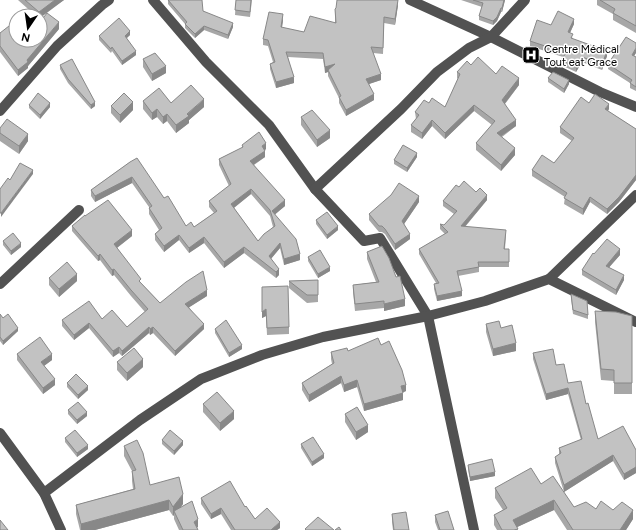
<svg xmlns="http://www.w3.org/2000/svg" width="636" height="530" font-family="Figtree,sans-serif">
	<rect width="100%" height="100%" fill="#fff"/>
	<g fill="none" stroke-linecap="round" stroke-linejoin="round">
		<g stroke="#525252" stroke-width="10">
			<path d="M153,0L206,62L269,125L315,189L364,241L380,238L428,316L474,530"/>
			<path d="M410,0L491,37L600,92L636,107"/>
			<path d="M0,111L57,46L102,5L109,0"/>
			<path d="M315,189L401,109L437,72L469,48L491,37L525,0"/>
			<path d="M549,279L636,195"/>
			<path d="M0,284L79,210"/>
			<path d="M0,433L44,493L61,530"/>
			<path d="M44,493L140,420L201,379L262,355L323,337L428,316L485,301L549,279L636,322"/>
		</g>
	</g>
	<g fill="#a7a7a7" fill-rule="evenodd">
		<path d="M18,0H64L40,16H36Z"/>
		<path d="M168,0L203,11L233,27L228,39L204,30L195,38L185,28V24L168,4Z"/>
		<path d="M236,0H252L250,17L235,15Z"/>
		<path d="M461,0H505L502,12H501L497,21L493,25L479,20V16L482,7Z"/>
		<path d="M597,0H636V33L613,20V14L597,5Z"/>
		<path d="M398,5L395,25L384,23L383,54L373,53L381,80L369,84L374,100L346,116L339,103V98L328,76V72L325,73L323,59L288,57L294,83L276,88L270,69V64L273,62L268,46L263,45V39L283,20L282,28L304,32L335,23V9Z"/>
		<path d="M574,24L570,33L573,39L607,56L602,70L582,62L576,72L561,65V60L563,57L530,46V41L551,25Z"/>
		<path d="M59,29L28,66V68L18,76L0,52V33L23,43Z"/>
		<path d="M130,35L126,38L136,55L122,65L112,51L111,53L99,40V36Z"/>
		<path d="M636,53L634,56L636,57V91L630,88V83L608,69V64Z"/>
		<path d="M143,59L166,73L152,81L143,67Z"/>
		<path d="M60,65L95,106L91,109L68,83L60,69Z"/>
		<path d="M471,65L496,74L519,85L505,104L516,126L502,137L515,155L501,171L476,150V143L492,125L474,111L445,139L432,126L422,139L411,132V125L416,119L415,112L429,103L445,107L458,79L457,78V72Z"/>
		<path d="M548,78L569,84L564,93L548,82Z"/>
		<path d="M143,101L171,103L204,107L189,120V123L176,133L167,121L163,124L157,117L152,120L143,109Z"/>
		<path d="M589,103L609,109L608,111L636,129V180L619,202L607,214L590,202L583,215L564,204L565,197L532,176V170L554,163L572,141L560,133V127Z"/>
		<path d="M29,105L50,107L40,119L29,108Z"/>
		<path d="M111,106L133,110L120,123L111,113Z"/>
		<path d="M301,117L330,138L317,147L301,125Z"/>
		<path d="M0,128L28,141L19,154L0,141Z"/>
		<path d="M242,145L266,149L265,150V157L254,165L285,206L275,214L300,260L284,265L280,248L271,259L279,275L276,278L244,253L224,268L204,243L189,253L179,240L164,252L155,240V234L159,230L149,214V207L132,183L95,202L91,196V190L130,162L164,198L186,226L194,227L214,213L209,207V201L229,186L219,165V159L242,148ZM251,194L270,216L273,227L258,241L234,208Z"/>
		<path d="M417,157L407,172L394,164V160Z"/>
		<path d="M459,187L476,192L487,200L465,227L506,235L505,249H509V267H479V272L458,276L462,296L437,301L434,289V284L436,283L419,254V249L445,234L440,229V224L444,225L454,214L443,206V201Z"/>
		<path d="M419,202L404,224L410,239L395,250L385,234L382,232H379L369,220V214Z"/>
		<path d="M85,216L132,236L117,248L141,283L160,303L207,296L189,307L204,329L175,356L153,333L150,335L149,333L122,356L119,353L113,357L89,328L74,340L62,326V320L102,319L127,327L145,312L131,296L114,275L112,276L100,260L98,261L72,231V226Z"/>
		<path d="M316,220L338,230L327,239L316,224Z"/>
		<path d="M3,241L21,247L11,255L3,245Z"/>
		<path d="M367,252L405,306L384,311V308L355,311L353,292V285L376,282L367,259Z"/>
		<path d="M594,254L620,255L609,267L624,280L616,295L582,275V270Z"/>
		<path d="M308,257L330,271L318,278L308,261Z"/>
		<path d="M49,278L77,281L59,297L49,285Z"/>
		<path d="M318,280V302L307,303L289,288V281Z"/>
		<path d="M262,287L289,327V334L267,335L266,316L262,318Z"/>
		<path d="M571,294L588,315V319L573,314L571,298Z"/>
		<path d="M595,311L632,316V394H614V381L601,380L595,322Z"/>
		<path d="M0,314L3,318L18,331L3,345L0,341Z"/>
		<path d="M486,324L501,328L516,351L493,356L486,332Z"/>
		<path d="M215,329L242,349L229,357L215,333Z"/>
		<path d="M381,345L406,391L402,393L403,400L364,411L357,387L344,392L341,383L309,402L302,390V383L332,364L331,359V352L348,351Z"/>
		<path d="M533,353L556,365L568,383L586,404L598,439L636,450V473L624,480L613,461L564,492L555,463V457L559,454V448L581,440L568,394L546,400L533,359Z"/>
		<path d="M17,354L52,360L44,366L55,385L43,394L17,360Z"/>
		<path d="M117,362L143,367L127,381L117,370Z"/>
		<path d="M67,383L88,390L78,399L67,387Z"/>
		<path d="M203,404L234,419L220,431L203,412Z"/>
		<path d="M68,410L87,416L77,424L68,414Z"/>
		<path d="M345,414L368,432L356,440L345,422Z"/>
		<path d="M65,438L88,449L77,457L65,442Z"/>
		<path d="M162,440L183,445L174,455L162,444Z"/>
		<path d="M301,444L324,458L312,466L301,448Z"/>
		<path d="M124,446L150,485L183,504L181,507L198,527H197L198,530H179L174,519V515L173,516L169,510L95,530H80L76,514V505L133,489L132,481V471L124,456Z"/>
		<path d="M468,465L495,476L470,481L468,469Z"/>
		<path d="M541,484L574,507L613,510L633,519L626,530H567L554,510L517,527L518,530H497L494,525V515L503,510L495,498V488Z"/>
		<path d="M201,498L245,507L255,519L280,528L277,530H231L221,514L211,519L201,504Z"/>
		<path d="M392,514L409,530H393L392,522Z"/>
		<path d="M435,515L454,530H438L435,522Z"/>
	</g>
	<g fill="#888">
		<path d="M55,0H64L40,18V16H39V12Z"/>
		<path d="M398,0V5L395,25V19Z"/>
		<path d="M504,0H505L502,12V8Z"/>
		<path d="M501,8V12L497,21L493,25V21Z"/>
		<path d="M283,14V20L281,33V27Z"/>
		<path d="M574,19V24L568,37V32Z"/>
		<path d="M59,22V29L28,66V68L18,76V70L27,60Z"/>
		<path d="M233,23V27L228,39V35Z"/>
		<path d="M204,26V30L195,38V34Z"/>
		<path d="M130,31V35L125,40V36Z"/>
		<path d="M636,48V53L632,59V55Z"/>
		<path d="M136,51V55L122,65V61Z"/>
		<path d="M607,51V56L602,70V64Z"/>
		<path d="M582,57V62L576,72V67Z"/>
		<path d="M335,64L328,70V72L325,73V67Z"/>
		<path d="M166,66V73L152,81V74Z"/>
		<path d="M381,74V80L366,85V79Z"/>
		<path d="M294,77V83L276,88V82Z"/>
		<path d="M519,78V85L502,107V100Z"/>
		<path d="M569,80V84L564,93V89Z"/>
		<path d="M374,94V100L346,116V110Z"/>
		<path d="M204,99V107L189,120V123L176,133V125Z"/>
		<path d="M95,102V106L91,109V105Z"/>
		<path d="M133,102V110L120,123V115Z"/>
		<path d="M50,103V107L40,119V115Z"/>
		<path d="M609,104V109L605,114V109Z"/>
		<path d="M474,105V111L445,139V133Z"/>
		<path d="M157,109V117L152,120V113Z"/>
		<path d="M167,114V121L163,124V117Z"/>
		<path d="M432,120V126L422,139V133Z"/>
		<path d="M516,120V126L497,139V133Z"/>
		<path d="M330,130V138L317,147V140Z"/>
		<path d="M28,134V141L19,154V146Z"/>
		<path d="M266,143V149L262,152V146Z"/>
		<path d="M515,148V155L501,171V165Z"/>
		<path d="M265,151V157L250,167V161Z"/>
		<path d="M417,153V157L407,172V168Z"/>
		<path d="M33,170V174L1,217V213Z"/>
		<path d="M636,175V180L619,202L607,214V209Z"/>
		<path d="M132,177V183L95,202V196Z"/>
		<path d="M251,189V194L231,210V204Z"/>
		<path d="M487,195V200L461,231V226Z"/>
		<path d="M419,196V202L402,227V221Z"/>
		<path d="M590,197V202L583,215V209Z"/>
		<path d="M285,200V206L272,217V211Z"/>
		<path d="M338,226V230L327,239V235Z"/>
		<path d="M132,230V236L114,250V244Z"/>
		<path d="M410,234V239L395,250V244Z"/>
		<path d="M179,235V240L164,252V246Z"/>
		<path d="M204,237V243L189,253V248Z"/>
		<path d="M21,243V247L11,255V251Z"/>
		<path d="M280,243V248L269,261V256Z"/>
		<path d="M244,247V253L224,268V262Z"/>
		<path d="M620,249V255L606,271V266Z"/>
		<path d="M100,254V260L98,261V256Z"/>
		<path d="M300,254V260L284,265V259Z"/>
		<path d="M330,267V271L318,278V274Z"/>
		<path d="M114,269V275L112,276V270Z"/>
		<path d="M279,269V275L276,278V272Z"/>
		<path d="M77,274V281L59,297V289Z"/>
		<path d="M624,275V280L616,295V290Z"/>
		<path d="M207,290V296L185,310V304Z"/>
		<path d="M462,291V296L437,301V296Z"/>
		<path d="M405,299V306L384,311V304Z"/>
		<path d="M266,309V316L262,318V312Z"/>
		<path d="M89,323V328L74,340V335Z"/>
		<path d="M204,324V329L175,356V351Z"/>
		<path d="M149,327V333L122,356V351Z"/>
		<path d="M153,327V333L150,335V329Z"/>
		<path d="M18,328V331L3,345V341Z"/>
		<path d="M516,343V351L493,356V349Z"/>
		<path d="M242,345V349L229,357V353Z"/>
		<path d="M119,347V353L113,357V351Z"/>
		<path d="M52,354V360L41,368V362Z"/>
		<path d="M143,359V367L127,381V373Z"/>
		<path d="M341,376V383L309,402V395Z"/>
		<path d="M55,379V385L43,394V388Z"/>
		<path d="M357,380V387L344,392V385Z"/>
		<path d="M406,385V391L401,393V386Z"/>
		<path d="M88,386V390L78,399V395Z"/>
		<path d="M568,388V394L546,400V394Z"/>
		<path d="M403,393V400L364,411V404Z"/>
		<path d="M234,411V419L220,431V423Z"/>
		<path d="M87,412V416L77,424V420Z"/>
		<path d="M368,425V432L356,440V432Z"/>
		<path d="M183,441V445L174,455V451Z"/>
		<path d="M88,445V449L77,457V453Z"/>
		<path d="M324,454V458L312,466V462Z"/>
		<path d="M613,455V461L564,492V485Z"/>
		<path d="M636,467V473L624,480V474Z"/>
		<path d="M495,472V476L470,481V477Z"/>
		<path d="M183,494V504L175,514L174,511V515L173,516V507Z"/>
		<path d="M169,500V510L95,530H81V524Z"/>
		<path d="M554,500V510L513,529V520Z"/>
		<path d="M221,508V514L211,519V514Z"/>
		<path d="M633,510V519L626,530H620Z"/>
		<path d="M198,519V527L194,529V522Z"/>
		<path d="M280,522V528L277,530H271Z"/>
	</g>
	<g fill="#c2c2c2" stroke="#888" fill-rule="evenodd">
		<path d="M25,0H55L39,12Z"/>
		<path d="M168,0H202L203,11L233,23L228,35L204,26L195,34L185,24L187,22Z"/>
		<path d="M236,0H251L250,12L235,10Z"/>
		<path d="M337,0H398L395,19L384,17L383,48L371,47L381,74L366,79L374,94L346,110L339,97L341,96L328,70L335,64L325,67L323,53L286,52L294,77L276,82L270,64L275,62L268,40L263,39L269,12L283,14L281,27L304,32L310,16L336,23L335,9L336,8Z"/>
		<path d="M473,0H504L502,8H501L497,17L493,21L479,16L483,3Z"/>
		<path d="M600,0H636V26L613,13L615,9Z"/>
		<path d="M558,11L574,19L568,32L573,34L571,38L607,51L602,64L582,57L576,67L561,60L566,53L530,41L537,20L551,25Z"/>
		<path d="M47,13L59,22L27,60L28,62L18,70L0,46V33L9,26L16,34V40H21L23,43L25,40H40V22Z"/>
		<path d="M119,18L130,31L125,36L136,51L122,61L112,47L111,49L99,36Z"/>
		<path d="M626,37L636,43V48L632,55L636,57V87L630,83L632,80L608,64Z"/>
		<path d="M155,53L166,66L152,74L143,59Z"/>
		<path d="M478,57L496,74L502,66L519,78L502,100L516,120L497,133L515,148L501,165L476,143L495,121L474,105L445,133L432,120L422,133L411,125L419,115L415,112L424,100L429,103L432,98L445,107L460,74L457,72L467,61L471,65Z"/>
		<path d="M72,59L95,102L91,105L68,79L60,65Z"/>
		<path d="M553,72L569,80L564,89L548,78Z"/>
		<path d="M191,85L204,99L187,114L189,116L176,125L167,114L163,117L157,109L152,113L143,101L159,88L171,103Z"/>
		<path d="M38,93L50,103L40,115L29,105Z"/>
		<path d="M124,93L133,102L120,115L111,106Z"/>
		<path d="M595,94L609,104L605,109L636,129V175L619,197L607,209L590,197L583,209L564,198L567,193L532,170L542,155L554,163L574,138L560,127L581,97L589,103Z"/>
		<path d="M312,110L330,130L317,140L301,117Z"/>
		<path d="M7,119L28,134L19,146L0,133V128Z"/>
		<path d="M259,132L266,143L262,146L265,151L250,161L285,200L272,211L296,239L300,254L284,259L280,243L269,256L279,269L276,272L244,247L224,262L204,237L189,248L179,235L164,246L155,234L162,228L149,208L152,206L132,177L95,196L91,190L130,162L137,158L164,198L168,196L186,226L191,222L194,227L217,211L209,201L231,184L219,159L243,147L242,145ZM251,189L270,210L275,226L264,234L258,241L231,204Z"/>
		<path d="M403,145L417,153L407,168L394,160Z"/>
		<path d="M20,163L33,170L1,213H0V189L8,178L10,180Z"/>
		<path d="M464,181L476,192L480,188L487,195L461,226L506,230L504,249H509V262H478L479,267L457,271L462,291L437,296L434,284L439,283L419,249L448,232L440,224L444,225L457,211L443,201L456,185L459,187Z"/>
		<path d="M399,183L419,196L402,221L410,234L395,244L385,229L382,226H379L369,214L391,195Z"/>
		<path d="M108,200L132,230L114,244L141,279L139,281L160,303L186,282L203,271L207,290L185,304L204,324L175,351L153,327L150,329L149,327L122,351L119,347L113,351L89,323L74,335L62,320L89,301L102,319L112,310L127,327L148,309L131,290L114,269L112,270L100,254L98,256L72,226L85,215V216Z"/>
		<path d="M327,212L338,226L327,235L316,220Z"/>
		<path d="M13,233L21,243L11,251L3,241Z"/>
		<path d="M607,239L620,249L606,266L624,275L616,290L582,270L593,253L594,254Z"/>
		<path d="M382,246L389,258L396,277L400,276L405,299L384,304V301L355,304L353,285L379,282L367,252Z"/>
		<path d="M320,250L330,267L318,274L308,257Z"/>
		<path d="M67,262L77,274L59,289L49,278Z"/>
		<path d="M318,280V295H307L289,281Z"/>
		<path d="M288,286L289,327L267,328L266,309L262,312V287Z"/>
		<path d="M571,294L587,301L588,315L573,310Z"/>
		<path d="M595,311L616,312L632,316V383H614V370L601,369Z"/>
		<path d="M0,314L3,318L8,314L18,328L3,341L0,337Z"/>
		<path d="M226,320L242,345L229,353L215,329Z"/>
		<path d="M499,321L501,328L512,325L516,343L493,349L486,324Z"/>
		<path d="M40,337L52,354L41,362L55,379L43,388L17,354Z"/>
		<path d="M378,338L381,345L389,341L402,370L406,385L401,386L403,393L364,404L357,380L344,385L341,376L309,395L302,383L334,363L331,352L347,348L348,351Z"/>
		<path d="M134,348L143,359L127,373L117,362Z"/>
		<path d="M553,349L556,365L564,364L568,383L581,381L586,404L588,403L598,439L623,426L636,450V467L624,474L613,455L564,485L555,457L561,453L559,448L582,439L568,388L546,394L533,353Z"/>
		<path d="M76,374L88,386L78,395L67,383Z"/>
		<path d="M217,392L234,411L220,423L203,404Z"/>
		<path d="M78,402L87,412L77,420L68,410Z"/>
		<path d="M357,407L368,425L356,432L345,414Z"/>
		<path d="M75,430L88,445L77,453L65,438Z"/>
		<path d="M170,430L183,441L174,451L162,440Z"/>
		<path d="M313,437L324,454L312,462L301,444Z"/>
		<path d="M137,440L143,453L150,485L179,477L183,494L173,507L169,500L81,524L76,505L135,489L132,471L136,470L124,446Z"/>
		<path d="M492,459L495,472L470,477L468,465Z"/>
		<path d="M531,468L541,484L553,476L574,507L586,502L596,509L601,501L613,510L622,502L633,510L620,530H573L554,500L513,520L518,529L514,530H502L494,515L507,508L495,488Z"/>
		<path d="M230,481L245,507L246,506L255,519L267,508L280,522L271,530H235L221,508L211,514L201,498Z"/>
		<path d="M192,501L198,519L194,522L198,530H183L174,511Z"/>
		<path d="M448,511L454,530H440L435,515Z"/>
		<path d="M406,512L409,530H394L392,514Z"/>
		<path d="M318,517L334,530H306L305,529Z"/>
		<path d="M0,520L8,530H0Z"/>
		<path d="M339,527L341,530H335Z"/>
	</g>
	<defs>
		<symbol id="hospital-square" viewBox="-11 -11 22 22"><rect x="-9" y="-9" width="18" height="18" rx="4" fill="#000" stroke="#fff"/><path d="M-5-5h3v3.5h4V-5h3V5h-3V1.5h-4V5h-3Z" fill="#fff"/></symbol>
	</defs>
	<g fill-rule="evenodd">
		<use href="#hospital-square" x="521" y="45" width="20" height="20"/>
	</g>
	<g text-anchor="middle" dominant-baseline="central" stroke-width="3" stroke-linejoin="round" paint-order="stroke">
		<g font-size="11" fill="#000" stroke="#fff" text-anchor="start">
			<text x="544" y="49">Centre Médical<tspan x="544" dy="13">Tout eat Grace</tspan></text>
		</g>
	</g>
	<g transform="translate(28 28) rotate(193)"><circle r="19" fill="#ffffff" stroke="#999999"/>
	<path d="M0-3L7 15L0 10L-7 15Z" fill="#000000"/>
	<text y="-6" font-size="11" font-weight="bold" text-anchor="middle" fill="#000000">N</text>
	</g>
</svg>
